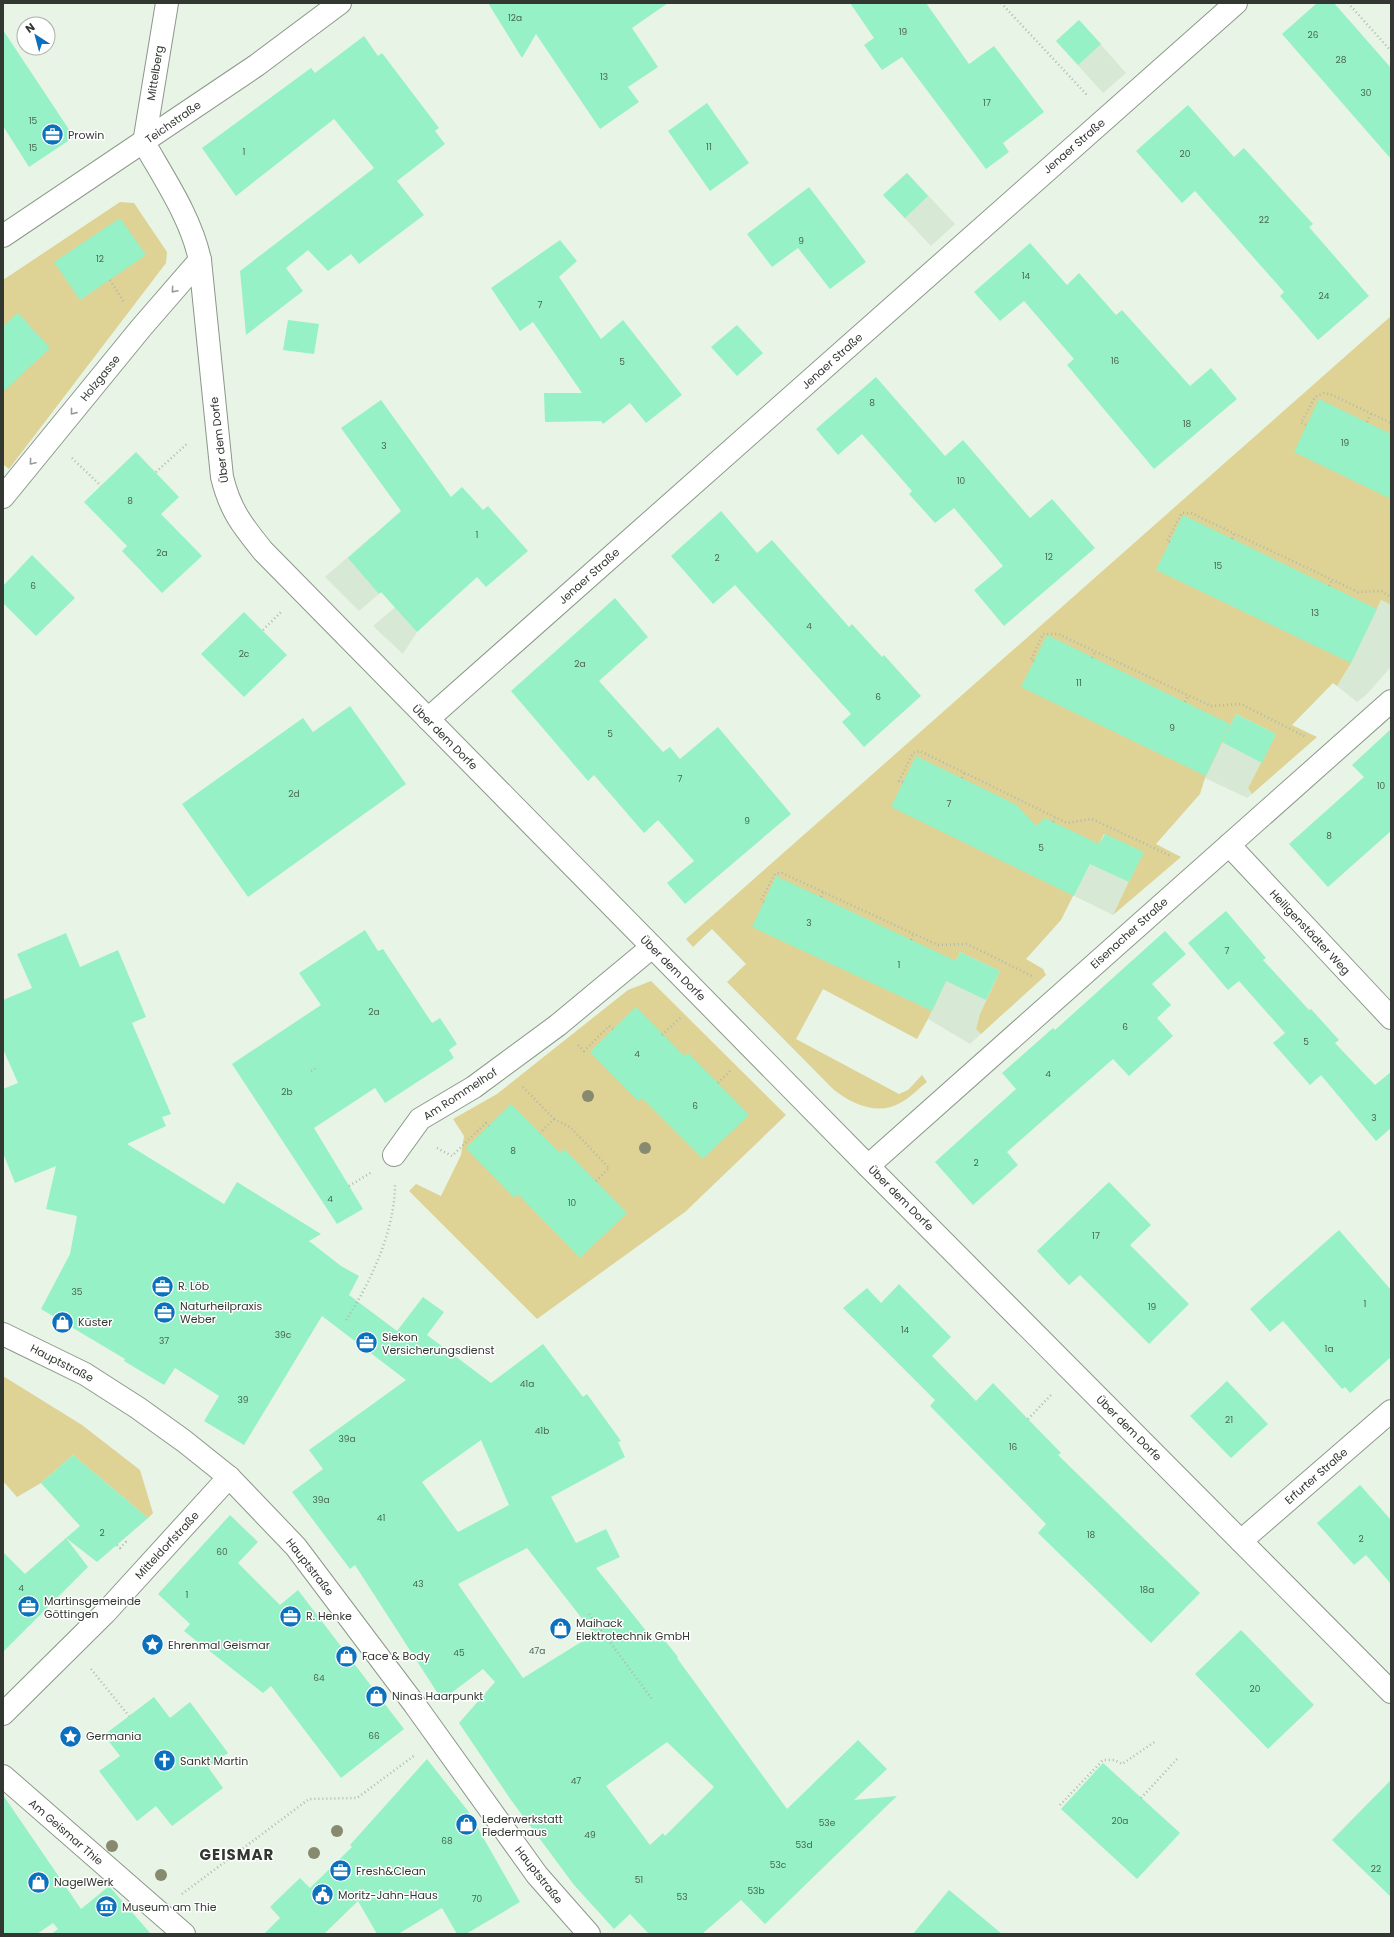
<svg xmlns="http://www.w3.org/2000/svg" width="1394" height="1937" font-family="Poppins,sans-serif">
	<rect width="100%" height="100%" fill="#e8f5e6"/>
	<g fill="#d7e9d4">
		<path d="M1079,20L1126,73L1103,93L1056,41Z"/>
		<path d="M907,173L955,224L931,246L883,195Z"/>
		<path d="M372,536L403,573L359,611L325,577Z"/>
		<path d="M419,587L440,611L417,632L403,654L373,626Z"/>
		<path d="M1381,600L1391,605V667L1366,695L1357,702L1337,686L1351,663Z"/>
		<path d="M1236,714L1276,734L1248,788L1252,794L1247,798L1205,778Z"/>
		<path d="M1105,834L1144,852L1113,915L1074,896Z"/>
		<path d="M960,952L1000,971L980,1014L976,1029L981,1034L970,1044L928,1019Z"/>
	</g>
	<g fill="#ded295">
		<path d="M120,202L134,203L167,252L166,263L9,469L3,464V280Z"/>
		<path d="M1391,316V605L1381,600L1351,663L1337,686L1333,683L1292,725L1317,737L1252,794L1248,788L1276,734L1236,714L1205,778L1200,794L1156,844L1181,857L1113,915L1143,852L1104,834L1061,920L1026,959L1043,969L1046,975L981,1034L976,1029L980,1014L1000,971L960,952L928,1019L917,1039L823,989L796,1039L899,1094L908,1090L922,1075L927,1082C919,1088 910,1098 900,1103C878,1116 852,1104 834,1090L727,982L746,964L712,929L693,947L686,939Z"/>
		<path d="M651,981L786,1115L685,1212L537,1319L409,1191L416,1184L441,1196L461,1155L464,1136L453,1119L497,1094L628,990Z"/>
		<path d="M3,1376L82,1425L140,1470L153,1513L148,1518L73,1455L41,1483L17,1497L3,1481Z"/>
	</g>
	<g fill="#96f1c6" fill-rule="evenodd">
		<path d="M488,3H668L632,28L658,67L628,87L639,102L600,129L536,34L522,58Z"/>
		<path d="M850,3H926L969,64L994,46L1044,112L1003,143L1009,152L986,169L902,57L882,70L864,45L874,38Z"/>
		<path d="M1317,3H1334L1391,68V159L1282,34Z"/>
		<path d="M1079,20L1101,44L1078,65L1056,41Z"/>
		<path d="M3,30L74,137L29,167L3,126Z"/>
		<path d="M364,36L378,56L382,53L439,128L435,131L445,144L397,181L424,215L359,264L351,254L328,271L308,250L286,268L303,291L246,335L240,271L374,168L334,119L236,196L202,148L311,68L315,73Z"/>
		<path d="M707,103L749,163L710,191L668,131Z"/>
		<path d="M1188,105L1234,157L1244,148L1313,224L1309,227L1369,296L1318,340L1280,296L1284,292L1195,191L1182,203L1136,151Z"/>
		<path d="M907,173L928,196L905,218L883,195Z"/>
		<path d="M809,187L866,262L830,289L798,248L772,267L747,234Z"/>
		<path d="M120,218L146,255L80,300L54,262Z"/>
		<path d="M560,240L577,261L559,277L601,339L623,320L682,395L646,423L630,403L603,424L601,421L545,422L544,393H582L533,322L520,331L491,288Z"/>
		<path d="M1030,243L1067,285L1079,273L1116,315L1122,310L1190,386L1211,368L1237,399L1154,469L1067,365L1074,359L1024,301L1000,321L974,292Z"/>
		<path d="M18,313L50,348L3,392V326Z"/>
		<path d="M288,320L319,324L314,354L283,350Z"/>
		<path d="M737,325L763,353L737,376L711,347Z"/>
		<path d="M876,377L945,456L963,440L1030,518L1052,499L1095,548L1004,626L974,590L1003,566L954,508L935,523L909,494L912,491L862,434L838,455L816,429Z"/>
		<path d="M1319,399L1391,434V499L1294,452Z"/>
		<path d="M381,400L451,497L462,487L483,510L488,506L528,551L486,587L477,577L417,632L381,592L379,594L348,558L401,511L341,428Z"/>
		<path d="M136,452L179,497L161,514L202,556L162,593L122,551L127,546L84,502Z"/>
		<path d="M721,511L757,553L772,540L849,627L852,624L882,657L884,655L921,696L864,747L842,722L851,714L735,585L713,604L671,556Z"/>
		<path d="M1183,515L1377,609L1351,663L1156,570Z"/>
		<path d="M32,555L75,598L36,636L3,603V586Z"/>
		<path d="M615,598L648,637L599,681L663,752L670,747L680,759L718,727L791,814L685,904L667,883L694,861L658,820L644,833L594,775L588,781L511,691Z"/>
		<path d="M244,612L287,655L244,697L201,654Z"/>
		<path d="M1047,635L1230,724L1206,776L1021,687Z"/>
		<path d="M350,706L406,784L248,897L182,804L303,718L313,732Z"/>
		<path d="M1236,714L1276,734L1262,763L1222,742Z"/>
		<path d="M1391,729V831L1328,887L1289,844L1364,777L1352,765Z"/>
		<path d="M916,756L1017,805L1036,826L1045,818L1099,844L1105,834L1144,852L1129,882L1090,864L1074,896L891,807Z"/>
		<path d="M776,876L956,961L960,952L1000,971L986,1000L946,981L948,977L932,1011L752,927Z"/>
		<path d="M1226,911L1266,958L1263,960L1309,1010L1311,1009L1339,1040L1335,1043L1375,1085L1391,1072V1128L1376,1141L1321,1075L1310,1085L1273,1043L1285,1033L1239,981L1228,990L1188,943Z"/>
		<path d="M365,930L378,951L383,949L432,1023L440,1018L457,1044L449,1050L454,1058L385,1103L375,1088L314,1128L363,1209L337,1224L232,1064L321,1005L299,973Z"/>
		<path d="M1165,931L1186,954L1152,984L1171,1005L1157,1018L1173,1036L1129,1076L1113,1059L1007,1152L1018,1165L973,1205L935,1162L1016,1089L1002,1073L1053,1028L1055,1030Z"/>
		<path d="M66,933L80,967L118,950L146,1017L132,1023L171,1114L162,1117L166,1126L127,1144L224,1204L237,1182L321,1234L309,1241L341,1266L359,1276L349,1295L397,1331L423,1297L444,1312L427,1335L491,1383L543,1344L583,1397L587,1394L621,1441L618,1442L625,1457L551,1497L576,1543L606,1529L620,1557L596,1568L655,1642L662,1637L678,1657L677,1658L787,1809L858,1740L887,1769L854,1800L897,1796L765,1924L741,1900L702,1934H649L630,1914L614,1929L574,1885L511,1800L459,1723L495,1682L483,1669L442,1700L355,1565L350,1569L292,1492L323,1469L309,1450L406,1380L322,1316L244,1445L204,1421L219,1396L175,1368L164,1385L124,1361L125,1359L41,1309L70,1254L77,1216L46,1209L56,1166L15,1183L3,1153V1089L18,1083L3,1049V1000L32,988L17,954ZM481,1440L509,1505L458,1532L422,1482ZM527,1548L594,1634L523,1678L458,1584ZM667,1742L714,1787L665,1836L663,1833L650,1845L606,1786Z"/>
		<path d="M636,1007L684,1056L688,1053L749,1115L703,1159L642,1098L638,1101L590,1052Z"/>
		<path d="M511,1104L560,1153L564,1149L627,1213L580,1258L518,1194L514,1198L466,1148Z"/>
		<path d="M1109,1182L1151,1225L1130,1245L1189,1304L1149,1344L1080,1275L1069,1285L1037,1251Z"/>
		<path d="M1339,1230L1391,1290V1357L1350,1393L1345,1387L1342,1389L1283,1321L1270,1332L1250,1309Z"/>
		<path d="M899,1284L951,1337L932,1356L976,1401L993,1383L1061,1453L1058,1455L1200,1593L1151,1643L1038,1533L1046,1524L930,1406L935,1400L843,1308L867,1288L881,1303Z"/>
		<path d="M1227,1381L1268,1424L1231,1458L1190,1416Z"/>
		<path d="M73,1455L148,1518L97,1562L66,1538L80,1526L41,1483Z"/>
		<path d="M1360,1485L1391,1520V1584L1366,1555L1354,1565L1317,1523Z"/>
		<path d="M230,1515L258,1542L238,1563L280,1605L298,1590L404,1729L341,1778L271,1686L263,1693L184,1631L190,1624L158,1594Z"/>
		<path d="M66,1538L88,1567L3,1652V1552L25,1574Z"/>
		<path d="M1241,1630L1314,1705L1268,1749L1195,1674Z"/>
		<path d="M154,1697L170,1718L190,1702L228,1753L208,1767L223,1788L172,1826L156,1806L137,1821L99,1771L120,1756L104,1735Z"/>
		<path d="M427,1759L468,1811L520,1902L466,1934H457L442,1908L398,1934H377L358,1901L324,1934H264L280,1918L270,1907L276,1901L300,1878L310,1888L352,1847L350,1845Z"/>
		<path d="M1103,1763L1180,1833L1137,1879L1061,1809Z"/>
		<path d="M1391,1780V1897L1332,1840Z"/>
		<path d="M3,1795L81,1909L109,1886L151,1934H51L58,1929L53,1923L37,1934H3Z"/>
		<path d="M949,1890L1002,1934H913Z"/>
	</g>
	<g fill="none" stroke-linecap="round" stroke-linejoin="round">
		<defs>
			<g id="street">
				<path d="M144,143C165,180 191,218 200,260L222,477C230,510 242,525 263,551L868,1166L1391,1692"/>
				<path d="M144,143L167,3"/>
				<path d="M3,236L257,65L340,3"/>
				<path d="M3,497L141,328L200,260"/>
				<path d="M428,719L1236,3"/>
				<path d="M1229,845L1391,1018"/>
				<path d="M394,1155L420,1119L474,1087L558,1025L652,947"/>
				<path d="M868,1166L1391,701"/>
				<path d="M1241,1541L1391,1411"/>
				<path d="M3,1714L105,1613L229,1477"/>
				<path d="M3,1776L184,1934"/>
			</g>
			<path id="secondary" d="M3,1334L85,1374L138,1408L184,1441L229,1477L296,1547L415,1705L537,1875L589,1934"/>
		</defs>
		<use href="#street" stroke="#8c988a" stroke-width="24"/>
		<use href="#secondary" stroke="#8c988a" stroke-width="24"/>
		<g stroke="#afbaae" stroke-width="2.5" stroke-dasharray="1 3" stroke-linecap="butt">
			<path d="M1001,3L1087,95"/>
			<path d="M1348,3L1391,51"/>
			<path d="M110,280L124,302"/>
			<path d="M1367,422L1371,414"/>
			<path d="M1306,425L1301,423L1315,397L1324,393L1332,395L1391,423"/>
			<path d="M72,458L101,486"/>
			<path d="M156,472L188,443"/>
			<path d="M1232,539L1234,534"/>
			<path d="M1170,542L1167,541L1182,513H1191L1358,592L1381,591L1391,597"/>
			<path d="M1329,586L1332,580"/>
			<path d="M263,630L282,611"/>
			<path d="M1092,658L1095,652"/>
			<path d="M1034,661L1031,660L1043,634H1058L1211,706L1241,704L1306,737"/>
			<path d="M1185,702L1188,696"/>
			<path d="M962,778L964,773"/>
			<path d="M903,782L899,781L913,753L920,751L1067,823L1092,819L1171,856"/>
			<path d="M1053,822L1055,818"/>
			<path d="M821,897L823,892"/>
			<path d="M764,902L761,900L775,874L782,873L938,945L967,944L1034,977"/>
			<path d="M911,940L914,933"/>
			<path d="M662,1035L681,1017"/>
			<path d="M578,1045L584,1051L609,1026L613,1029"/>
			<path d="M311,1071L318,1067"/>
			<path d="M718,1083L732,1069"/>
			<path d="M523,1087L554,1119L540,1133"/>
			<path d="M554,1119L570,1127L609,1168L596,1181"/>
			<path d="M437,1148L452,1156L486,1123L489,1126"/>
			<path d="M349,1186L372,1172"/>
			<path d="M346,1320C371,1282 395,1230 395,1184"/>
			<path d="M1028,1419L1052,1394"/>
			<path d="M117,1545L120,1548L126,1542L128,1544"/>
			<path d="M589,1614L652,1699"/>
			<path d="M91,1669L129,1716"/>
			<path d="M1141,1798L1178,1758"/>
			<path d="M1060,1805L1103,1760H1114L1122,1764L1156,1741"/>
			<path d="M182,1894L309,1799L357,1798L415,1755"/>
		</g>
		<use href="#street" stroke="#fff" stroke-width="22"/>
		<use href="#secondary" stroke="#fff" stroke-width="22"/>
	</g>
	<g fill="#888a6f">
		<circle cx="588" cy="1096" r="6"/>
		<circle cx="645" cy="1148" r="6"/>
		<circle cx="337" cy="1831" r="6"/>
		<circle cx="112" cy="1846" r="6"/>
		<circle cx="314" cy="1853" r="6"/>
		<circle cx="161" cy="1875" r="6"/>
	</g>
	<defs><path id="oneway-chevron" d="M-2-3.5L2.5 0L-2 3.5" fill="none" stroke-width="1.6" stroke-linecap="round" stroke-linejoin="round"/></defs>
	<g stroke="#989b98">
		<use href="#oneway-chevron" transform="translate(174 290) rotate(131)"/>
		<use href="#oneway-chevron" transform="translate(73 412) rotate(129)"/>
		<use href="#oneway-chevron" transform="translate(32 462) rotate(130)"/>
	</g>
	<defs>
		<symbol id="office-disc" viewBox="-11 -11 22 22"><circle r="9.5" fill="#0b71bd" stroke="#fff"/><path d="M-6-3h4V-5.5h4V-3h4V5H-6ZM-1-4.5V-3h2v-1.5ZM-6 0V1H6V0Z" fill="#fff"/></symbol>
		<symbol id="shop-disc" viewBox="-11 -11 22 22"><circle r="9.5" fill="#0b71bd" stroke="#fff"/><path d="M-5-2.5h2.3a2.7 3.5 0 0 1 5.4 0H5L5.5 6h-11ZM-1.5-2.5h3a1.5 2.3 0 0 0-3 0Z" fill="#fff"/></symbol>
		<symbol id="sight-disc" viewBox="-11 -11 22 22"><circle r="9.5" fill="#0b71bd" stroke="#fff"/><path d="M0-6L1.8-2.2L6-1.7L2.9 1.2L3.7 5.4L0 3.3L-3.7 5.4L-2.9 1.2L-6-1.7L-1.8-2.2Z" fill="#fff"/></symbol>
		<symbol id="church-disc" viewBox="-11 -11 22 22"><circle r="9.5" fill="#0b71bd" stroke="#fff"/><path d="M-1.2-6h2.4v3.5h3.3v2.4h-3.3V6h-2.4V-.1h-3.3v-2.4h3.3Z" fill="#fff"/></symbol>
		<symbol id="civic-disc" viewBox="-11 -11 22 22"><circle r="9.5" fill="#0b71bd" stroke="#fff"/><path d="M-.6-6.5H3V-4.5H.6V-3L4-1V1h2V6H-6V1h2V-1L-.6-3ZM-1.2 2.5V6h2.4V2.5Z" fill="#fff"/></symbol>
		<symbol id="museum-disc" viewBox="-11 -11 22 22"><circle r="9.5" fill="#0b71bd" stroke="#fff"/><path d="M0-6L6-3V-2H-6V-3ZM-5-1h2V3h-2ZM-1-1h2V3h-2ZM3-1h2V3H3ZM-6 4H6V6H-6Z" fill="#fff"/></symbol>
	</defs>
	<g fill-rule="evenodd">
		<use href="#office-disc" x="40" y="122" width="25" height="25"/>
		<use href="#office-disc" x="150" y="1274" width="25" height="25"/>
		<use href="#office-disc" x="152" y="1300" width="25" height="25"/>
		<use href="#shop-disc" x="50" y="1310" width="25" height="25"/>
		<use href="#office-disc" x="354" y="1330" width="25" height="25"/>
		<use href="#office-disc" x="16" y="1594" width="25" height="25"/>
		<use href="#office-disc" x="278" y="1604" width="25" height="25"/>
		<use href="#shop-disc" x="548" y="1616" width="25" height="25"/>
		<use href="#sight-disc" x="140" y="1632" width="25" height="25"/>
		<use href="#shop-disc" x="334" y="1644" width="25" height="25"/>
		<use href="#shop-disc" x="364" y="1684" width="25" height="25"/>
		<use href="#sight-disc" x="58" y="1724" width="25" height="25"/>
		<use href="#church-disc" x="152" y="1748" width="25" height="25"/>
		<use href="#shop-disc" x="454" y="1812" width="25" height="25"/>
		<use href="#office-disc" x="328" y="1858" width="25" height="25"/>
		<use href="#shop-disc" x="26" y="1870" width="25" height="25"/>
		<use href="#civic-disc" x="310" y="1882" width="25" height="25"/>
		<use href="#museum-disc" x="94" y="1894" width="25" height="25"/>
	</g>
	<g text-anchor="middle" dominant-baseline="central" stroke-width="3" stroke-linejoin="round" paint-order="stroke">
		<g font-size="9" fill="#4b6656">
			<text x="515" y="18">12a</text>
			<text x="903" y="32">19</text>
			<text x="1313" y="35">26</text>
			<text x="1341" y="60">28</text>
			<text x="604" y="77">13</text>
			<text x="1366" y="93">30</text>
			<text x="987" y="103">17</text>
			<text x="33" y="121">15</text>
			<text x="709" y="147">11</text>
			<text x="33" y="148">15</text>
			<text x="244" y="152">1</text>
			<text x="1185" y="154">20</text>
			<text x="1264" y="220">22</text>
			<text x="801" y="241">9</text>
			<text x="100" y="259">12</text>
			<text x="1026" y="276">14</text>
			<text x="1324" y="296">24</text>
			<text x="540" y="305">7</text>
			<text x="1115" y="361">16</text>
			<text x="622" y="362">5</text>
			<text x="872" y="403">8</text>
			<text x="1187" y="424">18</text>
			<text x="1345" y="443">19</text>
			<text x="384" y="446">3</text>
			<text x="961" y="481">10</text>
			<text x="130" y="501">8</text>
			<text x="477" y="535">1</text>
			<text x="162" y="553">2a</text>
			<text x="1049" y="557">12</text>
			<text x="717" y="558">2</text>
			<text x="1218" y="566">15</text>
			<text x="33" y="586">6</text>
			<text x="1315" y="613">13</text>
			<text x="809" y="626">4</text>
			<text x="244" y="654">2c</text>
			<text x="580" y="664">2a</text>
			<text x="1079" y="683">11</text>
			<text x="878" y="697">6</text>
			<text x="1172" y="728">9</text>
			<text x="610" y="734">5</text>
			<text x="680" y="779">7</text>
			<text x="1381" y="786">10</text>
			<text x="294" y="794">2d</text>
			<text x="949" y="804">7</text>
			<text x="747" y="821">9</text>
			<text x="1329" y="836">8</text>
			<text x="1041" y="848">5</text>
			<text x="809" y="923">3</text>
			<text x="1227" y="951">7</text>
			<text x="899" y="965">1</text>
			<text x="374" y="1012">2a</text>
			<text x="1125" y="1027">6</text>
			<text x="1306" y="1042">5</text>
			<text x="637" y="1054">4</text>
			<text x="1048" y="1074">4</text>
			<text x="287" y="1092">2b</text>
			<text x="695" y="1106">6</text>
			<text x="1374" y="1118">3</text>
			<text x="513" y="1151">8</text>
			<text x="976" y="1163">2</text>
			<text x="330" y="1199">4</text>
			<text x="572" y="1203">10</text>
			<text x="1096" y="1236">17</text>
			<text x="77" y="1292">35</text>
			<text x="1365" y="1304">1</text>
			<text x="1152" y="1307">19</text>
			<text x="905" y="1330">14</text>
			<text x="283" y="1335">39c</text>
			<text x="164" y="1341">37</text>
			<text x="1329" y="1349">1a</text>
			<text x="527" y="1384">41a</text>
			<text x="243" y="1400">39</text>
			<text x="1229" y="1420">21</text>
			<text x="542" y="1431">41b</text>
			<text x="347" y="1439">39a</text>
			<text x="1013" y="1447">16</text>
			<text x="321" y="1500">39a</text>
			<text x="381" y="1518">41</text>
			<text x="102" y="1533">2</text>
			<text x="1091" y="1535">18</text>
			<text x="1361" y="1539">2</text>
			<text x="222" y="1552">60</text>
			<text x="418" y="1584">43</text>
			<text x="21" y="1588">4</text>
			<text x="1147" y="1590">18a</text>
			<text x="187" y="1595">1</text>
			<text x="537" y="1651">47a</text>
			<text x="459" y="1653">45</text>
			<text x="319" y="1678">64</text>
			<text x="1255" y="1689">20</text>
			<text x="374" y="1736">66</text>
			<text x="576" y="1781">47</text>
			<text x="1120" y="1821">20a</text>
			<text x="827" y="1823">53e</text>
			<text x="590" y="1835">49</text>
			<text x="447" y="1841">68</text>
			<text x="804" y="1845">53d</text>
			<text x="778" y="1865">53c</text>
			<text x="1376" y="1869">22</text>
			<text x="639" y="1880">51</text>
			<text x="756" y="1891">53b</text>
			<text x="682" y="1897">53</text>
			<text x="477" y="1899">70</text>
		</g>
		<g font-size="11" fill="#323731" stroke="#fff">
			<text transform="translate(155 73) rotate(-81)">Mittelberg</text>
			<text transform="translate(173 122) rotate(-35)">Teichstraße</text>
			<text transform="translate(1074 146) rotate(-41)">Jenaer Straße</text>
			<text transform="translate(832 361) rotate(-42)">Jenaer Straße</text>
			<text transform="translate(100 378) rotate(-51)">Holzgasse</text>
			<text transform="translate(219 440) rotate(-97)">Über dem Dorfe</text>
			<text transform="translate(589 576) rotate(-42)">Jenaer Straße</text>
			<text transform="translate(445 737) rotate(45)">Über dem Dorfe</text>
			<text transform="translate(1310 932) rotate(47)">Heiligenstädter Weg</text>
			<text transform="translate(1129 933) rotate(-42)">Eisenacher Straße</text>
			<text transform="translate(673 968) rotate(45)">Über dem Dorfe</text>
			<text transform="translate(460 1094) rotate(-33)">Am Rommelhof</text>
			<text transform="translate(901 1198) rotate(45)">Über dem Dorfe</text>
			<text transform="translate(62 1363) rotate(27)">Hauptstraße</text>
			<text transform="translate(1129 1428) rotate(45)">Über dem Dorfe</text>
			<text transform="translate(1316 1476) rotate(-41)">Erfurter Straße</text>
			<text transform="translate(167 1545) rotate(-47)">Mitteldorfstraße</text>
			<text transform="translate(310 1567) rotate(52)">Hauptstraße</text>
			<text transform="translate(66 1832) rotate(41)">Am Geismar Thie</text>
			<text transform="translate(539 1875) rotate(52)">Hauptstraße</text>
		</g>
		<g font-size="11" fill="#323731" stroke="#fff" text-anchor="start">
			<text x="68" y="135">Prowin</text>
			<text x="178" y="1286">R. Löb</text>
			<text x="180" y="1306">Naturheilpraxis<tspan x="180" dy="13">Weber</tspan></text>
			<text x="78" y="1322">Küster</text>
			<text x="382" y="1337">Siekon<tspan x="382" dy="13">Versicherungsdienst</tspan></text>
			<text x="44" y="1601">Martinsgemeinde<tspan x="44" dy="13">Göttingen</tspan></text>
			<text x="306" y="1616">R. Henke</text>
			<text x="576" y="1623">Maihack<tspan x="576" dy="13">Elektrotechnik GmbH</tspan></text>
			<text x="168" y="1645">Ehrenmal Geismar</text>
			<text x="362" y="1656">Face &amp; Body</text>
			<text x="392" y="1696">Ninas Haarpunkt</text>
			<text x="86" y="1736">Germania</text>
			<text x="180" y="1761">Sankt Martin</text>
			<text x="482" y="1819">Lederwerkstatt<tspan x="482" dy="13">Fledermaus</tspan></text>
			<text x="356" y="1871">Fresh&amp;Clean</text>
			<text x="54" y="1882">NagelWerk</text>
			<text x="338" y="1895">Moritz-Jahn-Haus</text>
			<text x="122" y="1907">Museum am Thie</text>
		</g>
		<g font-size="15" font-weight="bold" letter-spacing="1" fill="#323731" stroke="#fff">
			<text x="237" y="1854">GEISMAR</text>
		</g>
	</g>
	<rect width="1394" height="1937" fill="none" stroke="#323731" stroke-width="8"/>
	<g transform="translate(36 36) rotate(324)"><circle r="19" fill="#ffffff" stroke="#adafad"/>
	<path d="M0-3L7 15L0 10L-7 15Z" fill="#0b71bd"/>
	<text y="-6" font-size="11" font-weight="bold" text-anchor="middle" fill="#323731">N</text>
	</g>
</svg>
